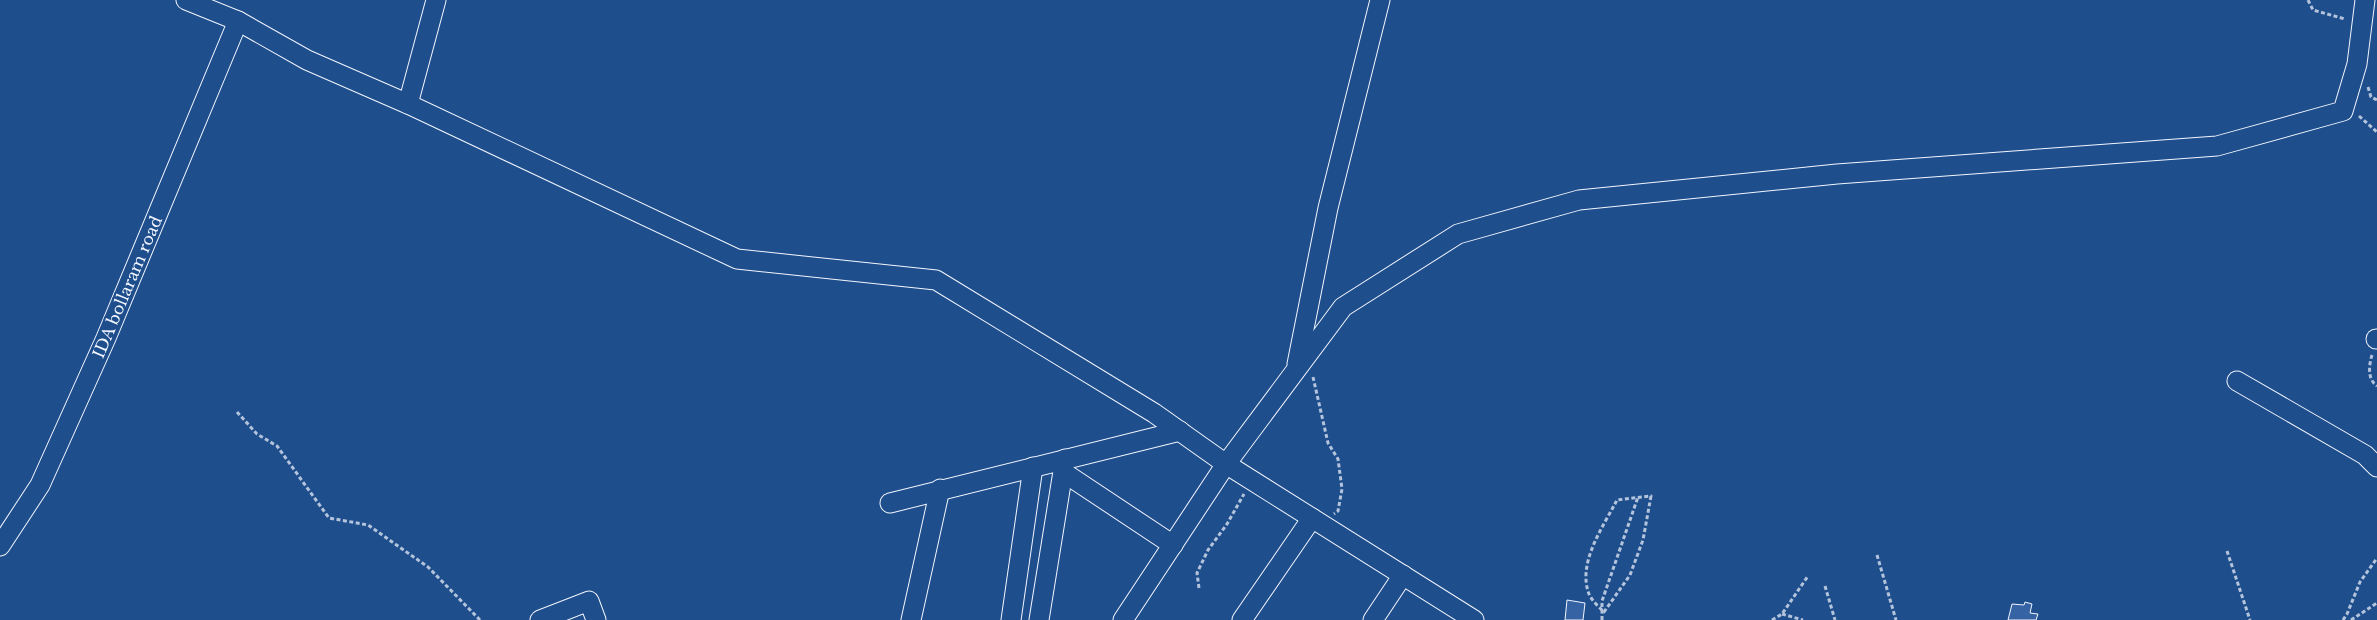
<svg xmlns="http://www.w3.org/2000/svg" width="2377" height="620" font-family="'Libre Baskerville',serif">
	<rect width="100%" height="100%" fill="#1f4e8c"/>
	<g fill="#3563a3" stroke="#f2f6ff">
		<path d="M1567,600L1585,603L1583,620H1565Z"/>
		<path d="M2025,602L2032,604L2030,613L2038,614L2036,620H2008L2012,604L2024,605Z"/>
	</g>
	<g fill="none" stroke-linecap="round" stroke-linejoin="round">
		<defs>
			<g id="minor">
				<path d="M186,0L238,21L307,60L408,104L737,259L936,280L1154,413L1226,464L1474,620"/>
				<path d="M408,104L436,0"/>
				<path d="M2376,339H2377"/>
				<path d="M1297,364L1328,208L1380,0"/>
				<path d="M2237,381L2365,455L2377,467"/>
				<path d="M1063,472L1173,545"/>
				<path d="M890,503L1180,431"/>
				<path d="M0,546L40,485L106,338L238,21"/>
				<path d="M540,620L589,601L596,620"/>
				<path d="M911,620L940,489"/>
				<path d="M1011,620L1033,467"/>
				<path d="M1039,620L1065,459"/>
				<path d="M1123,620L1226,464L1343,307L1458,234L1579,200L1837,174L2217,146L2343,111L2357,64L2365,0"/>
				<path d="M1242,620L1312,518"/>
				<path d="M1373,620L1403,575"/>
			</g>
		</defs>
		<use href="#minor" stroke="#f2f6ff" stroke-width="21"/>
		<g stroke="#b3c4dc" stroke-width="3" stroke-dasharray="4 2.5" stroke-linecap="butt">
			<path d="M2308,0L2313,10L2345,19"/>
			<path d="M2368,87L2371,97L2377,100"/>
			<path d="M2359,116L2377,132"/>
			<path d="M2372,355C2369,365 2367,379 2377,386"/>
			<path d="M1313,377L1328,443L1338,459L1342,489L1338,511L1334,514"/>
			<path d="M237,412L257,434L277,446L329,518L368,525L428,567L480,620"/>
			<path d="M1651,496L1643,540L1630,575L1604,612C1599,607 1592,601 1589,594C1577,563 1603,527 1617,500Z"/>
			<path d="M2227,551L2250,620"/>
			<path d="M1877,555L1896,620"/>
			<path d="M1825,586L1835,620"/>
			<path d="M1199,588L1197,573L1208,550L1227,524L1244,494"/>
			<path d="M1782,614L1803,620"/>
			<path d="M1602,620V601L1638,497"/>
			<path d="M1772,620L1782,614L1808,576"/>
			<path d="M2343,620L2347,614L2360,582L2377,558"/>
			<path d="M2351,620L2377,603"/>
		</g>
		<use href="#minor" stroke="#1f4e8c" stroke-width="19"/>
	</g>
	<g text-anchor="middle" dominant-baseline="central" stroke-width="4" stroke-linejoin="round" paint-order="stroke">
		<g font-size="16" fill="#f2f6ff" stroke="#1f4e8c">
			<text transform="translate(127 287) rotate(-67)">IDA bollaram road</text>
		</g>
	</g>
</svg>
